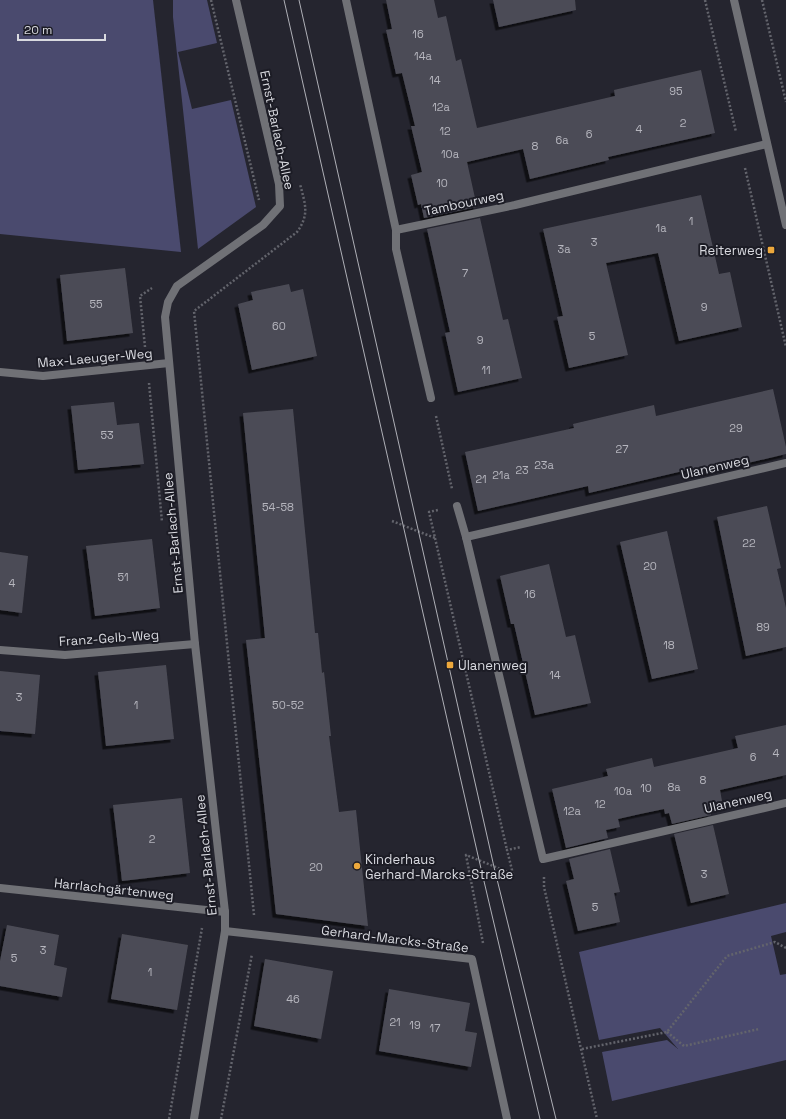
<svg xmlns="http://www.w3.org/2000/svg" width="786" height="1119" font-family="'Space Grotesk',sans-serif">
	<defs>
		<filter id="shadow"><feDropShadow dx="-3.5" dy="3.5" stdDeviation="0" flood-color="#0009"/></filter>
	</defs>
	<rect width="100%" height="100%" fill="#25252f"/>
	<g fill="#4a4a6e">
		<path d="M0,0H153L181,252L0,234Z"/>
		<path d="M173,0H207L217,43L178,52L192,109L231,100L256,207L198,249L173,17Z"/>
		<path d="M786,903V932L771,936L780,975L786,974V1060L612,1101L602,1052L667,1040L678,1049L660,1028L599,1040L579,952Z"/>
	</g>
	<g fill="#4c4c56" filter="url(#shadow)">
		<path d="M386,0H434L438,18L446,16L456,61L461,59L477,128L615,96L614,90L701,70L715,133L608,157L609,160L530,179L523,149L467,162L477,207L424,218L421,204L418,205L411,175L422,172L411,126H415L402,73L396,74L386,30L392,29Z"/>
		<path d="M493,0H575L576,10L499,27Z"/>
		<path d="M701,195L719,274L730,272L742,327L679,341L658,253L606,263L628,355L569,368L557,317L563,316L543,229Z"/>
		<path d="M480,218L503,320L508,319L522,378L458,392L445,333L450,332L427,229Z"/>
		<path d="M125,268L133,333L67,341L60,275Z"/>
		<path d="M289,284L291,292L303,289L317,356L252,370L238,304L253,300L251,292Z"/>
		<path d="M773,389L786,447V454L701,474L700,467L589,493L588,486L478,511L465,452L574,428L573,424L654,405L656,416Z"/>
		<path d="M114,402L117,425L139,423L144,464L78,470L71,406Z"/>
		<path d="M293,409L315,633H318L322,673L324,672L331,736H329L339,812L356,810L368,926L276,914L246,640L265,638L243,413Z"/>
		<path d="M767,506L781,568L777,569L786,608V647L746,656L717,517Z"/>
		<path d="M667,531L698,669L652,679L620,542Z"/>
		<path d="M152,539L160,608L95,616L86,546Z"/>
		<path d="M0,552L28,556L22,613L0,610Z"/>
		<path d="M549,564L566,637L575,635L591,703L535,715L514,624H511L500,576Z"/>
		<path d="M166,665L174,739L106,746L98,672Z"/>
		<path d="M0,671L40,675L35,734L0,731Z"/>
		<path d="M786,725V775L720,790L722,801L708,804L711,815L672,824L669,813L665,814L664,809L640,814L618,819L620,827L606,830L608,838L566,848L552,789L608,776L606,769L652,758L654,767L738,748L735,736Z"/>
		<path d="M182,798L190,873L122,881L113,805Z"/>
		<path d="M713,825L729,894L691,903L674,834Z"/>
		<path d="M610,849L620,892L614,893L620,922L578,931L566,881L574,879L569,859Z"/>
		<path d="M7,925L59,935L54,965L67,968L62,997L0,986V961Z"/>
		<path d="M122,934L188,945L177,1010L111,999Z"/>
		<path d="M265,959L333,971L321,1039L254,1026Z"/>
		<path d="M389,989L470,1003L465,1031L477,1033L471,1067L379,1051Z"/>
	</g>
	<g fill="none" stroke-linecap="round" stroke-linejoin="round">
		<g stroke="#63646c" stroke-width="2.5" stroke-dasharray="2 2" stroke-linecap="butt">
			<path d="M211,0L259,200"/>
			<path d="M705,0L736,132"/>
			<path d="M762,0L786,102"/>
			<path d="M745,168L786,347"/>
			<path d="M145,347L140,296L152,288"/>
			<path d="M149,383L162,522"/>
			<path d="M436,416L452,489"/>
			<path d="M392,521L435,538L429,512L438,510"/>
			<path d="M435,538L507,850"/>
			<path d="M544,877V887L597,1119"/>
			<path d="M254,915L194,311L297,232C310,214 305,204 300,184"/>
			<path d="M483,943L466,855L513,874L507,850L521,847"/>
			<path d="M667,1032L684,1046L759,1029"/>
			<path d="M582,1049L667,1032L727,956L775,942L786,948"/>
			<path d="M169,1119L202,928"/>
			<path d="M221,1119L252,954"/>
		</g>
		<g stroke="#707176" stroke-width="8">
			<path d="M346,0L396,230V249L431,398"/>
			<path d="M396,230L515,205L767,144"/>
			<path d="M0,372L43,376L169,363"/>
			<path d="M457,506L466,537L543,859L786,803"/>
			<path d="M466,537L786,463"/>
			<path d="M0,650L65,655L195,644"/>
			<path d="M0,888L225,912"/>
			<path d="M225,931L472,959L507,1119"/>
			<path d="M194,1119L225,931V912L195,644L165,317L168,302L177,286L263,225L280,206L279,184L236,0"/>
		</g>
		<path stroke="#707176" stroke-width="8" d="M734,0L786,225"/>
		<g stroke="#afb0b7" stroke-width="1">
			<path d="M284,0L479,860L540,1119"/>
			<path d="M299,0L494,867L556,1119"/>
		</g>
	</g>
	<g fill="#eda83c" stroke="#1c1c25" stroke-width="1.5">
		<rect x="767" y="246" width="8" height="8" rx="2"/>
		<rect x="446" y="661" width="8" height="8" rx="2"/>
		<circle cx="357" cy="866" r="4"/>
	</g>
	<g text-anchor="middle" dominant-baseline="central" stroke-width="4" stroke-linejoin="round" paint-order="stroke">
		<g font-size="11" fill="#b6b6be">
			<text x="418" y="34">16</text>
			<text x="423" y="56">14a</text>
			<text x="435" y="80">14</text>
			<text x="676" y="91">95</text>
			<text x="441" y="107">12a</text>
			<text x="683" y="123">2</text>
			<text x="639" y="129">4</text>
			<text x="445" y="131">12</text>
			<text x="589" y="134">6</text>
			<text x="562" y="140">6a</text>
			<text x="535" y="146">8</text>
			<text x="450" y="154">10a</text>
			<text x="442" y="183">10</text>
			<text x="691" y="221">1</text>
			<text x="661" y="228">1a</text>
			<text x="594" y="242">3</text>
			<text x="564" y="249">3a</text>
			<text x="465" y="273">7</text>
			<text x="96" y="304">55</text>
			<text x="704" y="307">9</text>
			<text x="279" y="326">60</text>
			<text x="592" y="336">5</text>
			<text x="480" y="340">9</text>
			<text x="486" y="370">11</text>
			<text x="736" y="428">29</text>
			<text x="107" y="435">53</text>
			<text x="622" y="449">27</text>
			<text x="544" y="465">23a</text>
			<text x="522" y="470">23</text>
			<text x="501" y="475">21a</text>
			<text x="481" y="479">21</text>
			<text x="278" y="507">54-58</text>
			<text x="749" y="543">22</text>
			<text x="650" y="566">20</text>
			<text x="123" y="577">51</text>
			<text x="12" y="583">4</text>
			<text x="530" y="594">16</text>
			<text x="763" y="627">89</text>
			<text x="669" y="645">18</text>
			<text x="555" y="675">14</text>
			<text x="19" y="697">3</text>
			<text x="136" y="705">1</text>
			<text x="288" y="705">50-52</text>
			<text x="776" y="753">4</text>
			<text x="753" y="757">6</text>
			<text x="703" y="780">8</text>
			<text x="674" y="787">8a</text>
			<text x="646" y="788">10</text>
			<text x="623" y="791">10a</text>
			<text x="600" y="804">12</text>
			<text x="572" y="811">12a</text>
			<text x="152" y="839">2</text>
			<text x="316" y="867">20</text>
			<text x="704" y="874">3</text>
			<text x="595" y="907">5</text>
			<text x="43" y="950">3</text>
			<text x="14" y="958">5</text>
			<text x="150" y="972">1</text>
			<text x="293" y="999">46</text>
			<text x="395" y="1022">21</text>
			<text x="415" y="1025">19</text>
			<text x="435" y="1028">17</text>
		</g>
		<g font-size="13" fill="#d9dae0" stroke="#1c1c25">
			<text transform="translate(277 130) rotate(78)">Ernst-Barlach-Allee</text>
			<text transform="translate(464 203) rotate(-12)">Tambourweg</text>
			<text transform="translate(95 358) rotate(-5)">Max-Laeuger-Weg</text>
			<text transform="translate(715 467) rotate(-13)">Ulanenweg</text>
			<text transform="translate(173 533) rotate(-95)">Ernst-Barlach-Allee</text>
			<text transform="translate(109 638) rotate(-4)">Franz-Gelb-Weg</text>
			<text transform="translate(738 801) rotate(-13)">Ulanenweg</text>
			<text transform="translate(206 855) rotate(-96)">Ernst-Barlach-Allee</text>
			<text transform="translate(114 889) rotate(6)">Harrlachgärtenweg</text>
			<text transform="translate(395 939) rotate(7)">Gerhard-Marcks-Straße</text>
		</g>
		<g font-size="13" fill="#d9dae0" stroke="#1c1c25" text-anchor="start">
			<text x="763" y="250" text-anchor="end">Reiterweg</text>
			<text x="458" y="665">Ulanenweg</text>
			<text x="365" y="859">Kinderhaus<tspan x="365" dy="15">Gerhard-Marcks-Straße</tspan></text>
		</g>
	</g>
	<path d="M18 34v6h87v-6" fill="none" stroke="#d9dae0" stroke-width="2"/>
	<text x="24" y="34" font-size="12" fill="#d9dae0" stroke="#1c1c25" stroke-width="3" paint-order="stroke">20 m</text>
</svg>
